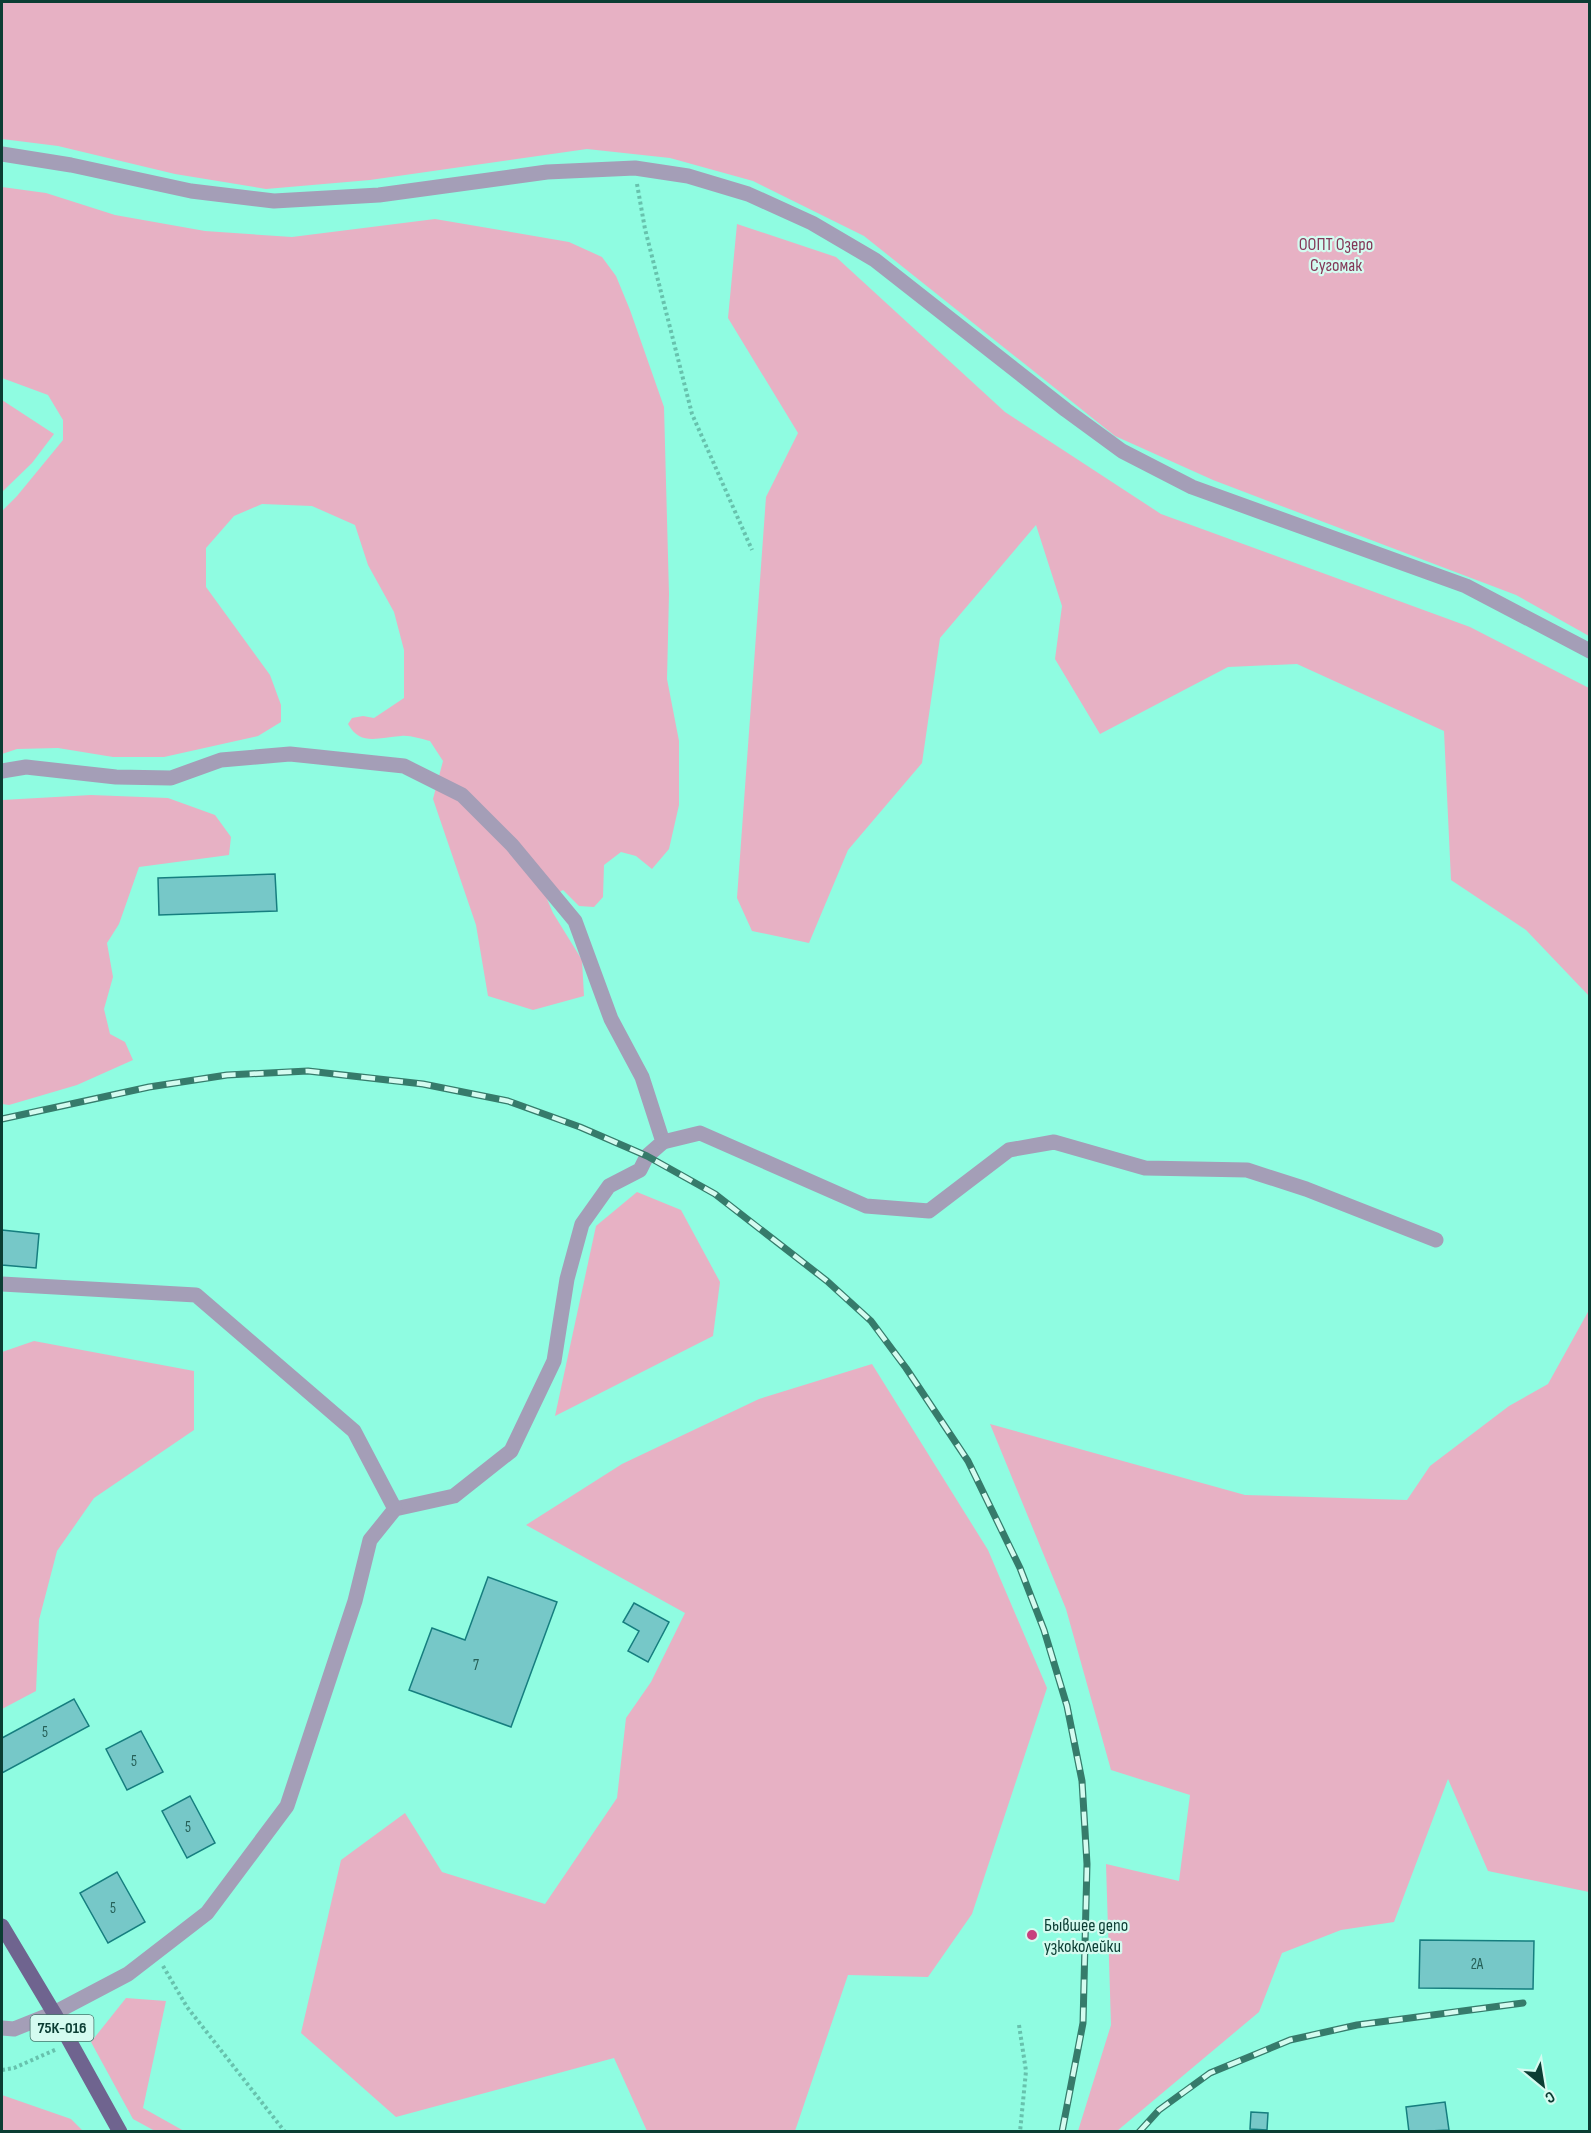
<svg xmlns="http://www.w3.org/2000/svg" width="1591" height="2133" font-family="'Sofia Sans Condensed',sans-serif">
	<rect width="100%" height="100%" fill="#8ffce1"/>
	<g fill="#e7b1c4">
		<path d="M2,2H1589V636L1516,595L1213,480L1115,436L864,236L753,181L670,158L587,149L370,180L266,189L175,174L58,146L2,139Z"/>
		<path d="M2,187L46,193L115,215L205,231L292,237L435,219L569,242L602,257L616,276L630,310L664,407L669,594L667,679L679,741V805L669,849L652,869L636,856L621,852L604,865L603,897L594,907L579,906L563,890L547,899L553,913L582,960L584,996L533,1010L488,996L476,925L433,799L443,761L430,741C421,739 410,735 401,736C379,737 361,747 348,724L352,718L363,716L374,718L404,698V650L394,612L368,565L355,525L312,506L262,504L234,516L206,548V587L270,675L281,705V722L258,736L164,757H113L58,748L17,749L2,754V511L17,496L63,440V420L48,395L2,378Z"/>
		<path d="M737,224L836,257L1005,412L1161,514L1470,627L1589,688V996L1526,930L1451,880L1444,731L1297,664L1228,667L1100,734L1055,659L1062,606L1036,525L940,638L922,763L848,850L809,943L752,931L737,898L766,497L798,433L728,318Z"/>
		<path d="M2,400L54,434L32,463L2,492Z"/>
		<path d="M91,795L168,798L215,815L231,837L229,855L139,867L119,924L107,943L113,977L104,1009L110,1034L125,1042L133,1060L77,1085L9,1105L2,1104V800Z"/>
		<path d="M637,1192L681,1210L720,1282L713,1336L555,1416L596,1226Z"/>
		<path d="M1589,1310V1892L1488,1871L1448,1779L1394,1922L1341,1930L1282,1953L1259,2012L1117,2131H1078L1111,2025L1106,1864L1179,1881L1190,1795L1111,1770L1066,1609L990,1424L1245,1495L1407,1500L1430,1466L1509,1406L1548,1384Z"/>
		<path d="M34,1341L194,1371V1430L94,1498L57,1551L39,1620L36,1691L2,1709V1352Z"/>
		<path d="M872,1364L988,1550L1047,1688L972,1914L928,1977L848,1975L795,2131H647L614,2058L396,2117L301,2033L341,1860L405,1813L442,1872L545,1904L617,1798L626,1718L651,1682L685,1613L526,1525L622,1464L759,1399Z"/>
		<path d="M126,1998L166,2001L143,2108L184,2131H155L133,2119L91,2042Z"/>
		<path d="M2,2095L71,2119L83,2131H2Z"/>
	</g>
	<g fill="#76c8c8" stroke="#167e7f" stroke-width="1.5">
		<path d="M275,874L277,911L159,915L158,878Z"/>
		<path d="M2,1230L39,1234L36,1268L2,1265Z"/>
		<path d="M488,1577L557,1602L511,1727L409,1690L432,1628L465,1640Z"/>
		<path d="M634,1603L669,1622L648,1662L628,1651L639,1631L623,1622Z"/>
		<path d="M74,1699L89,1726L2,1773V1738Z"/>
		<path d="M141,1731L163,1772L127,1790L106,1749Z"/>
		<path d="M190,1796L215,1843L187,1858L162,1811Z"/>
		<path d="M117,1872L145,1922L108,1943L80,1893Z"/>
		<path d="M1420,1940L1534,1941L1533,1989L1419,1988Z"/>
		<path d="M1445,2102L1449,2130L1409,2132L1406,2107Z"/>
		<path d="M1251,2112L1268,2113L1267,2130L1250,2129Z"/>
	</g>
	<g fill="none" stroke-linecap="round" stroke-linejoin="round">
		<g stroke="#67c2ad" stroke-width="4" stroke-dasharray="3 3" stroke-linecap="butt">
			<path d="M637,184L645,229L692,414L752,550"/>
			<path d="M163,1966L187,2007L285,2132"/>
			<path d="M1019,2025L1026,2071L1020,2132"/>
			<path d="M2,2070L14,2068L57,2049"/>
		</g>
		<g stroke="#a49eb7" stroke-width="15">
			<path d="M2,154L71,165L191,191L274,201L379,195L547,172L635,168L688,176L748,194L812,223L875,260L1066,410L1122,451L1192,487L1466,586L1590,651"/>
			<path d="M2,771L26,767L116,777L171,778L221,760L290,754L404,766L462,795L512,845L575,921L611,1019L642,1077L663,1142L647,1156L640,1170L609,1186L582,1224L567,1279L554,1361L511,1451L454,1496L395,1509L370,1540L355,1601L287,1806L207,1913L128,1974L54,2013L14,2029L2,2028"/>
			<path d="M663,1142L700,1133L866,1206L929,1211L1009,1150L1054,1142L1145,1168L1247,1170L1306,1189L1436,1240"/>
			<path d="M2,1284L196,1295L354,1431L395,1509"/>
		</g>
		<path stroke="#6f648f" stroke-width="15" d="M2,1926L54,2013L120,2132"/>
		<defs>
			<g id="rail">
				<path d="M2,1119L149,1087L227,1075L308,1071L423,1084L508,1101L580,1127L647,1156L715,1194L827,1281L871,1321L906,1368L968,1461L1020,1568L1044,1630L1067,1706L1082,1781L1087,1864L1083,2023L1062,2132"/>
				<path d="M1139,2132L1159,2110L1210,2073L1290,2040L1357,2025L1523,2003"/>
			</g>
		</defs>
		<use href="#rail" stroke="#367b6b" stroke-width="7"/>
		<use href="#rail" stroke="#d4fbf0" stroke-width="4.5" stroke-dasharray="14" stroke-linecap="butt"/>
	</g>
	<circle fill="#c73f7e" stroke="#d4fbf0" stroke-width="2" cx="1032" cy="1935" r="6"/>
	<g text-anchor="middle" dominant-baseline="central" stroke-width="4.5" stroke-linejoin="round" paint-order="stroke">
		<g font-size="15" fill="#266058">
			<text x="476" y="1665">7</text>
			<text x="45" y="1732">5</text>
			<text x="134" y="1761">5</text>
			<text x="188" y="1827">5</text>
			<text x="113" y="1908">5</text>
			<text x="1477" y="1964">2А</text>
		</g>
		<rect fill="#d4fbf0" stroke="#47766c" stroke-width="1.5" x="30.5" y="2015" width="63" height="26" rx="4.5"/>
		<g font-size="16" font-weight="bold" fill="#0b3d33">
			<text x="62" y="2028">75К-016</text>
		</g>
		<g font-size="18" fill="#833757" stroke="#d4fbf0">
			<text x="1336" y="244">ООПТ Озеро<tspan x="1336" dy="21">Сугомак</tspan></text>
		</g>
		<g font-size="18" fill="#0b3d33" stroke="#d4fbf0" text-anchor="start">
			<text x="1044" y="1925">Бывшее депо<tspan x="1044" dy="21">узкоколейки</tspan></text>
		</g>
	</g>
	<rect width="1591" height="2133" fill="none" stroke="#0b3d33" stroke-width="6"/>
	<g transform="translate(1543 2085) rotate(150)" stroke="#d4fbf0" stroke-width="4.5" paint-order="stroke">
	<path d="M0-4.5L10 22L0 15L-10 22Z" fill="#0b3d33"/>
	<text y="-9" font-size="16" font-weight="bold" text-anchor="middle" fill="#0b3d33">С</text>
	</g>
</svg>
